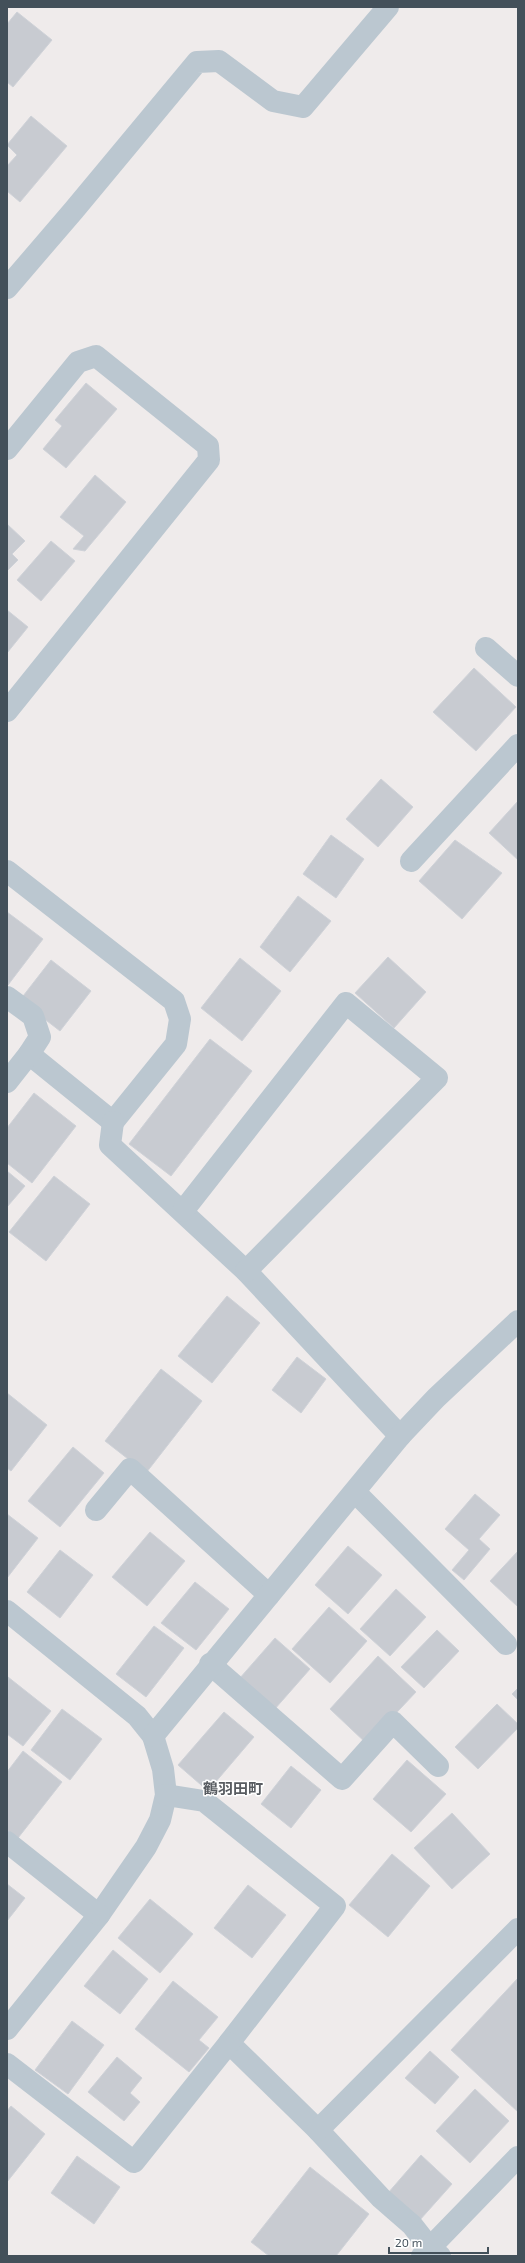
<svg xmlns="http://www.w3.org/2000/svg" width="525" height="2263" font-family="'Exo 2','Noto Sans JP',sans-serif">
	<rect width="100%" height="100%" fill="#efebeb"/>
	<g fill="#c8cbd1" stroke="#cfd2d8">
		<path d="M17,12L52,40L13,87L7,82V24Z"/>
		<path d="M31,116L67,146L20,202L7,191V166L17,155L7,145Z"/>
		<path d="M86,383L117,409L66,468L43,449L62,426L55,420Z"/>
		<path d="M95,475L126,502L85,551L73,549L84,536L60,517Z"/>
		<path d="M7,524L25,541L12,554L18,560L7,571Z"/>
		<path d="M51,541L75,561L41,601L17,580Z"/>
		<path d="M7,610L28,627L7,653Z"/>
		<path d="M474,668L516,707L476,751L433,712Z"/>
		<path d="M381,779L413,807L378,847L346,819Z"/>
		<path d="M518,801V860L489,833Z"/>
		<path d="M331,835L364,859L336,898L303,874Z"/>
		<path d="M455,840L502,873L462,919L419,881Z"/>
		<path d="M298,896L331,921L290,972L260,947Z"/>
		<path d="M7,912L43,939L8,985H7Z"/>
		<path d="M388,957L426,992L394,1028L355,993Z"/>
		<path d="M240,958L281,991L242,1041L201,1008Z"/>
		<path d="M51,960L91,991L60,1031L20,1000Z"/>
		<path d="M210,1039L252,1071L171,1176L129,1144Z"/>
		<path d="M34,1093L76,1126L32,1183L7,1163V1128Z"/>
		<path d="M7,1171L25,1186L7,1207Z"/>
		<path d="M54,1176L90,1204L46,1261L9,1232Z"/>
		<path d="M227,1296L260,1323L212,1383L178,1356Z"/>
		<path d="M297,1357L326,1379L301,1413L272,1390Z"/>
		<path d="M161,1369L202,1401L146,1473L105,1441Z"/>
		<path d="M7,1393L47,1425L11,1471L7,1468Z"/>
		<path d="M73,1447L104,1473L60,1527L28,1501Z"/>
		<path d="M475,1494L500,1515L479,1539L490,1549L464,1580L452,1570L469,1550L445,1529Z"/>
		<path d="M7,1514L38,1538L7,1578Z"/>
		<path d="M150,1532L185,1561L147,1606L112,1577Z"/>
		<path d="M348,1546L382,1575L348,1614L315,1585Z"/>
		<path d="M60,1550L93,1575L60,1618L27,1592Z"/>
		<path d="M518,1551V1605L517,1606L490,1581Z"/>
		<path d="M195,1582L229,1609L196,1650L161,1623Z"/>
		<path d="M396,1589L426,1617L390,1656L360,1629Z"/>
		<path d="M329,1607L367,1641L330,1683L292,1649Z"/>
		<path d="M154,1626L184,1648L146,1697L116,1674Z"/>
		<path d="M437,1630L459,1651L424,1688L401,1667Z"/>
		<path d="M275,1638L310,1669L274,1710L239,1679Z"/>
		<path d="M378,1656L416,1692L367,1744L330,1709Z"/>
		<path d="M8,1677L51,1711L23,1746L7,1734Z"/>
		<path d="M518,1688V1700L512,1694Z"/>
		<path d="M497,1704L518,1724V1728L478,1769L455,1747Z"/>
		<path d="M62,1709L102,1739L70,1780L31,1750Z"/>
		<path d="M224,1712L254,1737L208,1791L178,1765Z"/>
		<path d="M23,1751L62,1782L18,1838L7,1830V1772Z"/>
		<path d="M407,1760L446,1794L411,1832L373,1799Z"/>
		<path d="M291,1766L321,1790L291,1828L261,1804Z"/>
		<path d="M452,1813L490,1854L452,1889L414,1848Z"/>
		<path d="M392,1854L430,1886L388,1937L349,1905Z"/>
		<path d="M7,1884L25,1898L7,1921Z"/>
		<path d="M248,1885L286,1915L252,1958L214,1928Z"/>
		<path d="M150,1899L193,1934L160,1973L118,1938Z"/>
		<path d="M113,1950L148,1979L120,2014L84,1986Z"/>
		<path d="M518,1978V2112L451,2050Z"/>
		<path d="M173,1981L218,2017L199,2040L209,2048L189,2072L135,2029Z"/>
		<path d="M72,2021L104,2045L68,2094L35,2070Z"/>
		<path d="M430,2051L459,2077L435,2104L405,2078Z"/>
		<path d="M117,2057L142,2078L130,2093L140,2102L124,2121L88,2092Z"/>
		<path d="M475,2089L509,2121L470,2163L436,2131Z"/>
		<path d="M11,2106L45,2134L7,2182V2111Z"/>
		<path d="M421,2155L452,2184L419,2221L388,2193Z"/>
		<path d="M77,2156L120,2187L94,2224L51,2193Z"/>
		<path d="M310,2167L369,2214L336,2256H269L251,2242Z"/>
	</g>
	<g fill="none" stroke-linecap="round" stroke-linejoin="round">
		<g stroke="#bbc7d0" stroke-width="22">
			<path d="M7,288L74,210L197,62L219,61L273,101L303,107L388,7"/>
			<path d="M7,449L78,362L96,356L208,446L209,460L7,711"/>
			<path d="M486,648L518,676"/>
			<path d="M411,861L518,745"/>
			<path d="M7,871L174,1001L180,1019L176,1044L113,1122L29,1054"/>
			<path d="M7,997L33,1016L40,1037L29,1054L7,1082"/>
			<path d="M113,1122L110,1145L246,1271L400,1436"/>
			<path d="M183,1211L346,1003L437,1078L246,1271"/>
			<path d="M355,1492L506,1644"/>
			<path d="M96,1510L130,1469L269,1595"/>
			<path d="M7,1611L137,1716L153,1736L163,1769L166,1795L160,1820L146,1847L99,1915L7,2029"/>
			<path d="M210,1664L342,1779L393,1722L438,1766"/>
			<path d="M153,1736L400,1436L436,1398L518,1321"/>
			<path d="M166,1795L204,1801L335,1906L229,2043L318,2130L381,2198L412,2225L430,2248L440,2256"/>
			<path d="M7,1842L99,1915"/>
			<path d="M7,2064L134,2162L229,2043"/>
			<path d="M318,2130L518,1929"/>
			<path d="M422,2256L518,2157"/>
		</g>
	</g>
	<g text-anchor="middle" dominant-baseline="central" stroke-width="3" stroke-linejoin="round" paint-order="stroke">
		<g font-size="15" font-weight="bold" fill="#585c61" stroke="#fff">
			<text x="233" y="1788">鶴羽田町</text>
		</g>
	</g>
	<rect width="525" height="2263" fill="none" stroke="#43505a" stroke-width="16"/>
	<path d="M389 2247v6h99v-6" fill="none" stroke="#43505a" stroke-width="2"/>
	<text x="395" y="2247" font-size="12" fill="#43505a" stroke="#ffffff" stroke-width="3" paint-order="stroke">20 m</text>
</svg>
